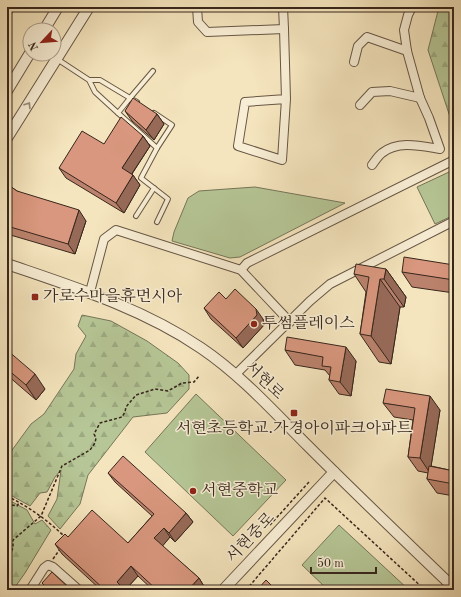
<svg xmlns="http://www.w3.org/2000/svg" width="461" height="597" font-family="'Old Standard TT','Noto Serif KR',serif">
	<defs>
		<pattern id="forest-firs" width="22" height="20" patternUnits="userSpaceOnUse"><rect width="22" height="20" fill="#b6c696"/><path d="M5 1l3.5 6h-7zM16 11l3.5 6h-7z" fill="#9daa81"/></pattern>
	</defs>
	<rect width="100%" height="100%" fill="#f5e5be"/>
	<filter id="stains"><feTurbulence type="fractalNoise" baseFrequency=".005" numOctaves="4"/><feColorMatrix values="0 0 0 0 .2 0 0 0 0 .09 0 0 0 0 .02 0 0 0 .5 -.17"/></filter>
	<radialGradient id="worn" r=".72"><stop offset=".6" stop-color="#630" stop-opacity="0"/><stop offset="1" stop-color="#630" stop-opacity=".3"/></radialGradient>
	<g fill="#b6c696" stroke="#767659">
		<path d="M449,172L454,173V215L435,224L417,187Z"/>
		<path d="M255,187L345,203L240,257L230,258L172,241L174,232L188,198L199,191Z"/>
		<path d="M196,394L286,480L233,536L145,452Z"/>
		<path d="M339,525L409,590H328L302,565Z"/>
	</g>
	<g fill="url(#forest-firs)" stroke="#767659">
		<path d="M439,7H454V129L428,50Z"/>
		<path d="M82,315L111,321L147,341L178,363L189,375V389L167,413L133,417L88,475L80,504L60,529L48,516L57,499L61,470L55,477L47,492L40,493L30,506L7,493V457L31,424L44,414L74,369L76,354L86,336L78,326Z"/>
		<path d="M7,499L27,510L35,524L42,520L51,530L25,573L13,590H7Z"/>
	</g>
	<g fill="none" stroke-linecap="round" stroke-linejoin="round">
		<defs>
			<g id="service">
				<path d="M57,59L89,80L95,92L118,113L130,98L100,80H89"/>
				<path d="M137,102L130,98L153,71"/>
				<path d="M118,113L157,148L172,125L154,113"/>
				<path d="M157,148L141,178L168,199L157,222"/>
				<path d="M136,216L154,188"/>
			</g>
			<g id="minor">
				<path d="M197,7L198,22L207,32L284,29L283,7"/>
				<path d="M7,12L11,7"/>
				<path d="M284,29L286,99L282,160L238,146L245,102L286,99"/>
				<path d="M354,62L358,46L367,37L407,51"/>
				<path d="M360,105L372,92L390,91L420,98"/>
				<path d="M372,165C375,161 378,156 382,153C398,140 421,146 440,149L429,118L420,98L407,51L404,30L408,15L412,7"/>
				<path d="M241,270L247,263L454,160"/>
				<path d="M90,292L104,239L116,230L241,270L290,322"/>
				<path d="M236,374L310,301L330,284L454,221"/>
				<path d="M30,590L44,568L48,565L53,567L79,590"/>
			</g>
			<g id="tertiary">
				<path d="M44,30L58,7"/>
				<path d="M7,91L30,53"/>
				<path d="M7,138L89,7"/>
				<path d="M7,264C74,287 142,308 201,348C241,375 274,412 308,446C356,494 405,541 454,588"/>
				<path d="M223,590L334,472"/>
			</g>
		</defs>
		<use href="#service" stroke="#665644" stroke-width="6"/>
		<use href="#minor" stroke="#665644" stroke-width="10"/>
		<use href="#tertiary" stroke="#665644" stroke-width="12"/>
		<g stroke="#37261c" stroke-width="1.5" stroke-dasharray="3 2" stroke-linecap="butt">
			<path d="M7,496C29,507 46,519 64,536"/>
			<path d="M7,504L17,506L19,503"/>
			<path d="M270,525L309,482"/>
			<path d="M53,559L60,549"/>
			<path d="M7,560L13,548V540L41,516L62,466L90,450L95,443L96,438L94,434L100,423L122,417L125,412L126,407L136,395L155,389L168,391L182,383L194,382L199,376"/>
			<path d="M246,590L325,498L425,590"/>
		</g>
		<use href="#service" stroke="#f8eed5" stroke-width="4"/>
		<use href="#minor" stroke="#f8eed5" stroke-width="8"/>
		<use href="#tertiary" stroke="#f8eed5" stroke-width="10"/>
	</g>
	<g fill="#ba826c" stroke="#37261c">
		<path d="M125,111L157,114L164,124L154,140L132,121Z"/>
		<path d="M143,136L150,146L132,174L140,185L124,213L66,178L59,168Z"/>
		<path d="M7,184L17,191L86,221L75,254L7,234Z"/>
		<path d="M454,265V293L412,287L402,272Z"/>
		<path d="M386,269L406,297L404,307H400L391,364L379,362L360,334L366,292L354,274Z"/>
		<path d="M226,299L263,319L264,325L243,348L211,319L204,308Z"/>
		<path d="M7,350L45,389L36,400L7,375Z"/>
		<path d="M285,350L356,361L351,396L339,394L329,380L330,376L325,370L295,365Z"/>
		<path d="M383,403L440,410L431,466L454,471V496L437,493L427,479L428,473L418,471L408,457L413,420L394,417Z"/>
		<path d="M108,473L186,513L193,522L175,542L170,537L162,546L199,578L205,588L203,590H153L138,576L125,590H101L62,554L55,544L128,543L152,516L115,482Z"/>
	</g>
	<g fill="#976a58" stroke="#37261c">
		<path d="M157,114L164,124L154,140L146,130Z"/>
		<path d="M143,136L150,146L129,178L122,168Z"/>
		<path d="M133,175L140,185L124,213L116,203Z"/>
		<path d="M79,210L86,221L75,254L68,244Z"/>
		<path d="M386,269L406,297L404,307L384,279Z"/>
		<path d="M380,279L400,307L391,364L371,336Z"/>
		<path d="M256,309L263,319L264,325L243,348L236,338Z"/>
		<path d="M346,347L356,361L351,396L340,382Z"/>
		<path d="M35,374L45,389L36,400L26,385Z"/>
		<path d="M430,396L440,410L430,473L420,458Z"/>
		<path d="M186,513L193,522L175,542L169,533Z"/>
		<path d="M164,528L170,537L161,548L154,538Z"/>
		<path d="M131,566L138,576L125,590L117,582Z"/>
		<path d="M199,578L205,588L203,590H188Z"/>
	</g>
	<g fill="#d8977e" stroke="#37261c">
		<path d="M133,98L157,114L146,130L125,111Z"/>
		<path d="M121,117L143,136L122,168L133,175L116,203L59,168L82,131L104,144Z"/>
		<path d="M7,184L17,191L79,210L68,244L7,226Z"/>
		<path d="M404,257L454,265V280L402,272Z"/>
		<path d="M356,264L386,269L384,279H380L371,336L360,334L369,277L354,274Z"/>
		<path d="M235,289L256,309L257,315L236,338L204,308L219,292L226,299Z"/>
		<path d="M287,337L346,347L340,382L329,380L331,367L322,366L323,357L285,350Z"/>
		<path d="M7,350L35,374L26,385L7,369Z"/>
		<path d="M386,389L430,396L420,458L408,457L415,408L383,403Z"/>
		<path d="M123,456L186,513L169,533L164,528L154,538L199,578L188,590H157L131,566L117,582L125,590H105L55,544L65,534L68,537L92,510L128,543L154,514L108,473Z"/>
		<path d="M429,466L454,471V484L427,479Z"/>
		<path d="M52,572L71,590H43L46,587L42,583Z"/>
		<path d="M266,580L276,590H257Z"/>
	</g>
	<defs><path id="oneway-chevron" d="M-2-3.5L2.5 0L-2 3.5" fill="none" stroke-width="1.6" stroke-linecap="round" stroke-linejoin="round"/></defs>
	<use stroke="#988a78" href="#oneway-chevron" transform="translate(28 105) rotate(-58)"/>
	<g fill="#8f2418" stroke="#f8eed5" stroke-width="1.5">
		<rect x="31" y="293" width="8" height="8" rx="2"/>
		<circle cx="254" cy="324" r="4"/>
		<rect x="290" y="409" width="8" height="8" rx="2"/>
		<circle cx="193" cy="491" r="4"/>
	</g>
	<g text-anchor="middle" dominant-baseline="central" stroke-width="3" stroke-linejoin="round" paint-order="stroke">
		<g font-size="16" fill="#37261c" stroke="#f8eed5" text-anchor="start">
			<text x="43" y="297">가로수마을휴먼시아</text>
			<text x="262" y="324">투썸플레이스</text>
			<text x="294" y="429" text-anchor="middle">서현초등학교.가경아이파크아파트</text>
			<text x="201" y="491">서현중학교</text>
		</g>
		<g font-size="16" fill="#37261c" stroke="#f8eed5">
			<text transform="translate(264 381) rotate(44)">서현로</text>
			<text transform="translate(251 538) rotate(-47)">서현중로</text>
		</g>
	</g>
	<rect width="461" height="597" fill="none" stroke="#f5e5be" stroke-width="24"/>
	<rect x="8" y="8" width="445" height="581" fill="none" stroke="#37261c" stroke-width="2"/>
	<rect x="12" y="12" width="437" height="573" fill="none" stroke="#37261c"/>
	<g transform="translate(42 42) rotate(244)"><circle r="19" fill="#f8eed5" stroke="#ab9e8b"/>
	<path d="M0-3L7 15L0 10L-7 15Z" fill="#8f2418"/>
	<text y="-6" font-size="11" font-weight="bold" text-anchor="middle" fill="#37261c">N</text>
	</g>
	<path d="M311 567v6h65v-6" fill="none" stroke="#37261c" stroke-width="2"/>
	<text x="317" y="567" font-size="12" fill="#37261c" stroke="#f8eed5" stroke-width="3" paint-order="stroke">50 m</text>
	<rect width="100%" height="100%" filter="url(#stains)"/>
	<rect width="100%" height="100%" fill="url(#worn)"/>
</svg>
